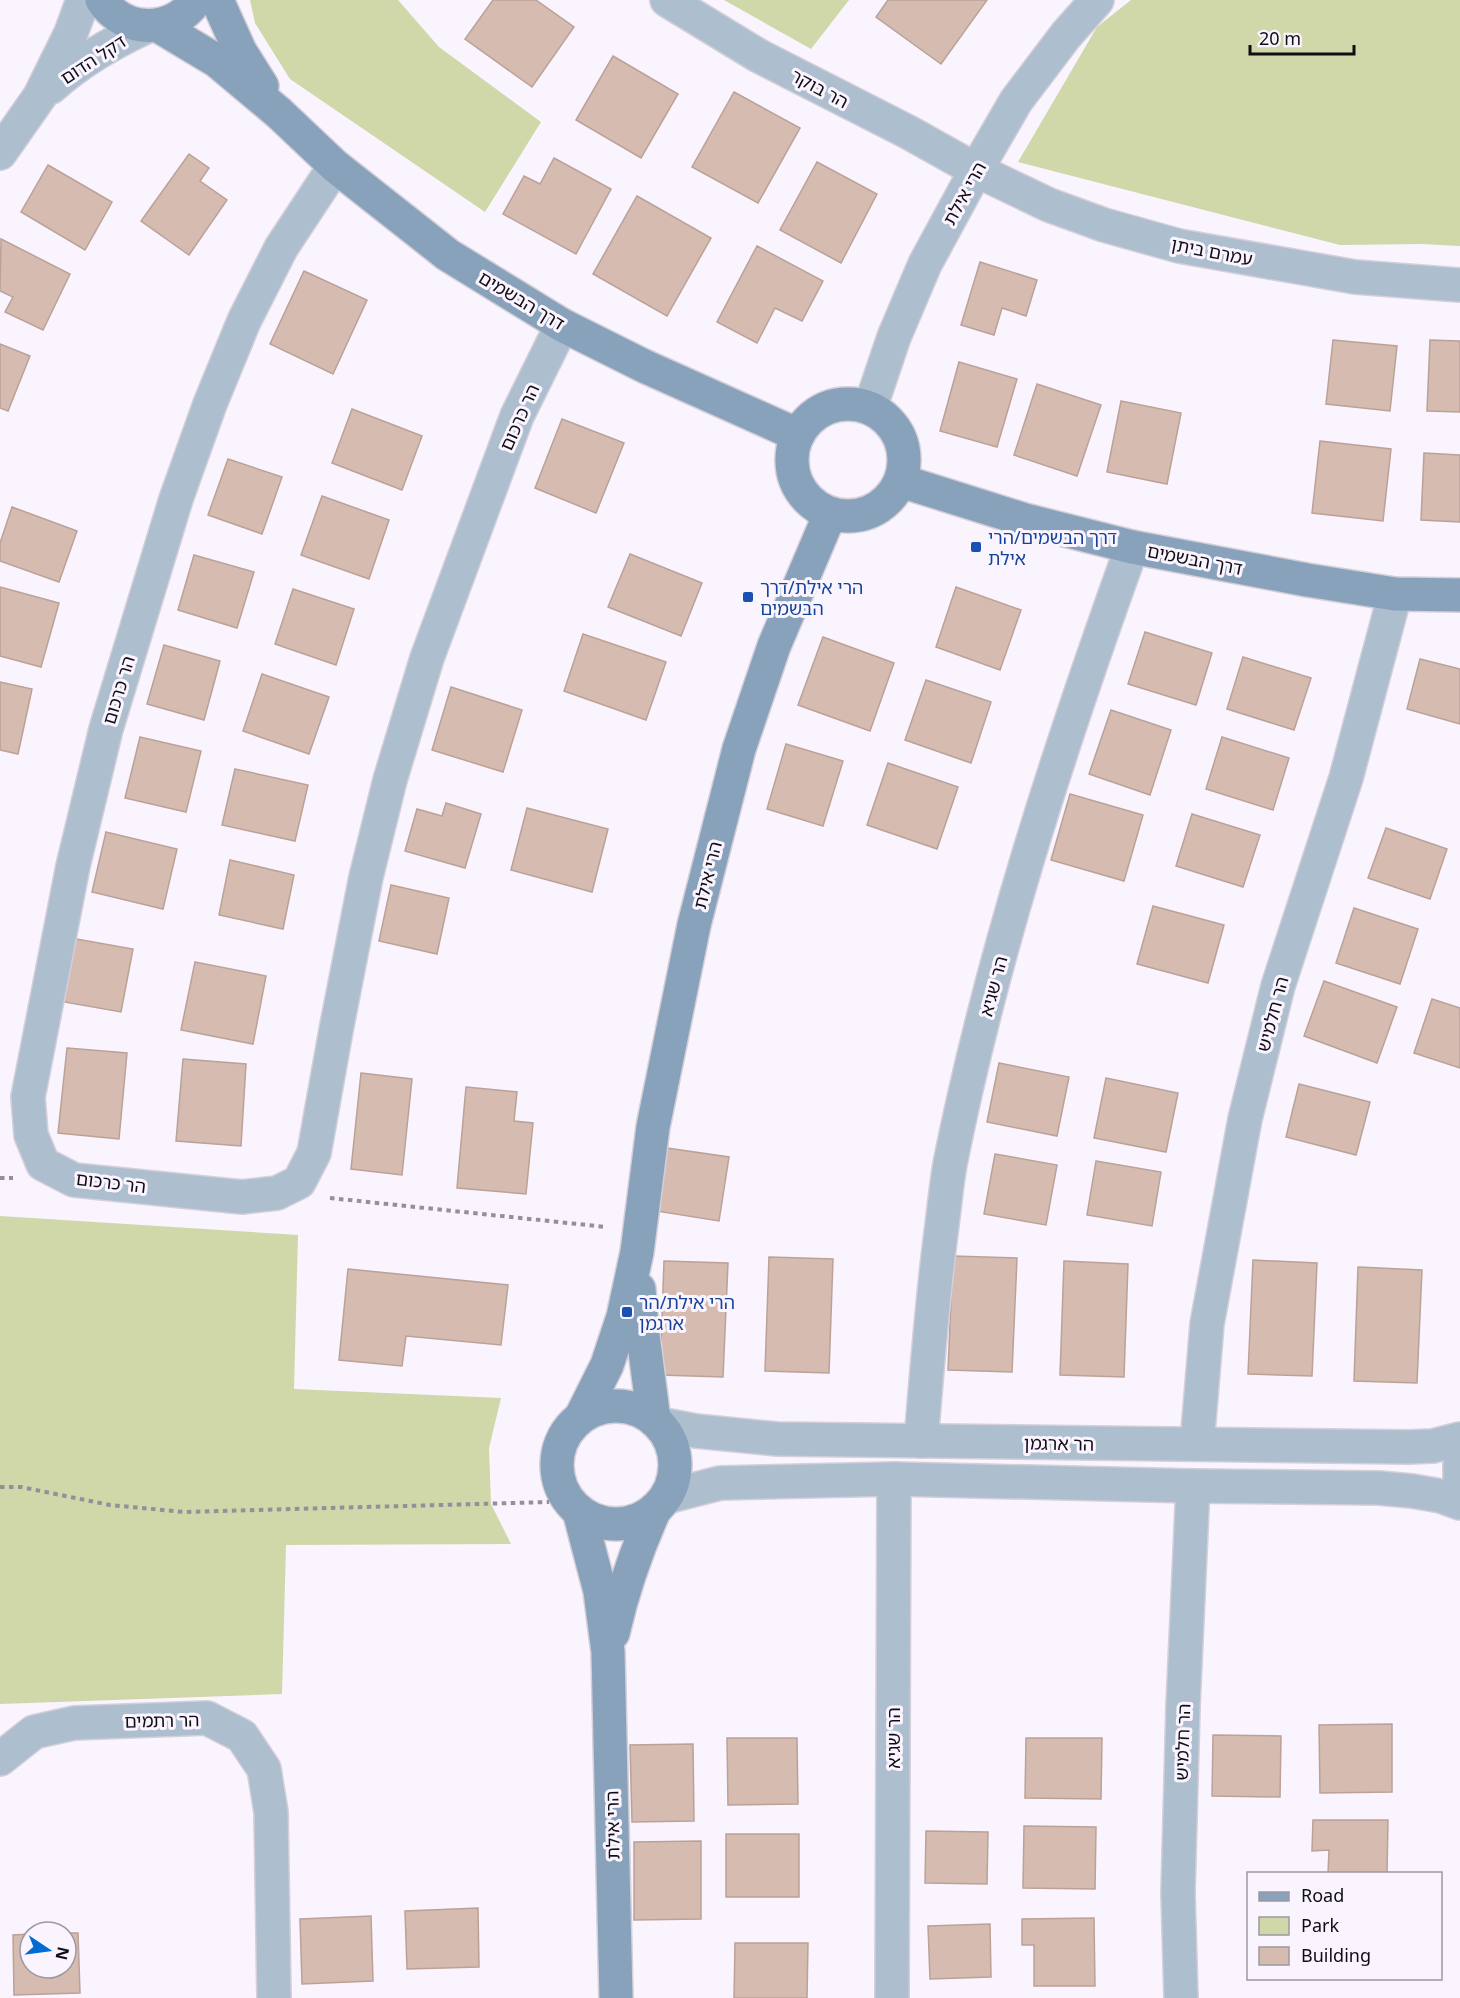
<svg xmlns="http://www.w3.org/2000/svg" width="1460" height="1998" font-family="'Noto Sans','Noto Sans Hebrew',sans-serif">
	<rect width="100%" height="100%" fill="#f9f4fe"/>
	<g fill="#d0d7a8">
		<path d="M250,0H398L439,47L541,122L485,212L290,79L255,23Z"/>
		<path d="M724,0H849L811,49Z"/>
		<path d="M1131,0H1460V246L1421,244L1340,245L1018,162L1097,27Z"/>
		<path d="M0,1216L298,1235L294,1389L501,1398L489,1448L491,1504L511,1544L286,1545L282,1694L0,1704Z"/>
	</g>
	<g fill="#d6bbb0" stroke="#bba197" stroke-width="1.5">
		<path d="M493,0H536L574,27L532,87L465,39Z"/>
		<path d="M888,0H987L941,64L876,17Z"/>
		<path d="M613,56L678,94L641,158L576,120Z"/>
		<path d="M734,92L800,128L758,203L692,167Z"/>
		<path d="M189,154L209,168L200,181L227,200L189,255L141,221Z"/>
		<path d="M554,158L611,189L576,254L503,214L524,176L540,184Z"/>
		<path d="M817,162L877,194L841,263L780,230Z"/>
		<path d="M48,165L112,202L85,250L21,212Z"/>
		<path d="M637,196L711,238L667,316L593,274Z"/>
		<path d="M1,239L70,274L43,330L5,312L13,297L0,291Z"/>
		<path d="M757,246L823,281L802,321L775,308L757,343L717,322Z"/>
		<path d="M980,262L1037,280L1026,316L1002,308L994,335L961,325Z"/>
		<path d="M304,271L367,300L333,374L270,344Z"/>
		<path d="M1333,340L1397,346L1390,411L1326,404Z"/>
		<path d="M1430,340L1460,341V412L1427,411Z"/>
		<path d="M0,344L30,356L8,411L0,408Z"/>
		<path d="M959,362L1017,379L997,447L940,431Z"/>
		<path d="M1037,384L1101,405L1077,476L1014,455Z"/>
		<path d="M1121,401L1181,413L1167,484L1107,472Z"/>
		<path d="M352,409L422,436L402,490L332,463Z"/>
		<path d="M562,419L624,443L596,513L535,488Z"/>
		<path d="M1320,441L1391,449L1383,521L1312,513Z"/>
		<path d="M1424,453L1460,455V522L1421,520Z"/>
		<path d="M228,459L282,477L262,534L208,515Z"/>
		<path d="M322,496L389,520L369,579L301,555Z"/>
		<path d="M12,507L77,531L59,582L0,561V543Z"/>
		<path d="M630,554L702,583L681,636L608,607Z"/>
		<path d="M194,555L254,572L237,628L178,610Z"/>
		<path d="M0,587L59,603L41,667L0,656Z"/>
		<path d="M956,587L1021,610L1000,670L936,647Z"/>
		<path d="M293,589L354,609L336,665L275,644Z"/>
		<path d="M1145,632L1212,653L1196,705L1128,684Z"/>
		<path d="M583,634L666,662L646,720L564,691Z"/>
		<path d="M823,637L894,663L870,731L798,705Z"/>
		<path d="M164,645L220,661L204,720L147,704Z"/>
		<path d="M1243,657L1311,678L1294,730L1227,709Z"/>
		<path d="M1420,659L1460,669V724L1407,709Z"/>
		<path d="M262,674L329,697L309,754L243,731Z"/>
		<path d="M926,680L991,702L971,763L905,740Z"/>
		<path d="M0,682L32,689L18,754L0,750Z"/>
		<path d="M451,687L522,710L503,772L432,750Z"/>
		<path d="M1111,710L1171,730L1150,795L1089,774Z"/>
		<path d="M140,737L201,751L186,812L125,798Z"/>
		<path d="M1222,737L1289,758L1273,810L1206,789Z"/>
		<path d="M786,744L843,761L823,826L767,809Z"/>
		<path d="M888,763L958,787L937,849L867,825Z"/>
		<path d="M235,769L308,785L295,841L222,825Z"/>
		<path d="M1070,794L1143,815L1124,881L1051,860Z"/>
		<path d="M446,803L481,814L465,868L405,851L417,809L442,816Z"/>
		<path d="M527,808L608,829L592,892L511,870Z"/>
		<path d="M1192,814L1260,835L1243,887L1176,866Z"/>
		<path d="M1386,828L1447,849L1430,899L1368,878Z"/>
		<path d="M106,832L177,849L163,909L92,892Z"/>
		<path d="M230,860L294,875L283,929L219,915Z"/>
		<path d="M391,885L449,898L437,954L379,941Z"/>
		<path d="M1153,906L1224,925L1208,983L1137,964Z"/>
		<path d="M1354,908L1418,929L1400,984L1336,963Z"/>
		<path d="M65,937L133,949L121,1012L53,1000Z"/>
		<path d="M195,962L266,976L253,1044L181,1030Z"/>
		<path d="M1324,981L1397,1007L1377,1063L1304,1036Z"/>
		<path d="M1432,999L1460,1008V1068L1414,1053Z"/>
		<path d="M67,1048L127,1053L119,1139L58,1133Z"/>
		<path d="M183,1059L246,1064L241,1146L176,1141Z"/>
		<path d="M999,1063L1069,1077L1057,1136L987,1122Z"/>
		<path d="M361,1073L412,1079L402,1175L351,1169Z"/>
		<path d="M1106,1078L1178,1093L1166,1152L1094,1138Z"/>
		<path d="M1299,1084L1370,1102L1356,1155L1286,1137Z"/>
		<path d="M466,1087L517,1092L514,1121L533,1123L526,1194L457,1188Z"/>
		<path d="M660,1147L729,1157L719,1221L650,1210Z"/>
		<path d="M995,1154L1057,1165L1046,1225L984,1214Z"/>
		<path d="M1096,1161L1161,1172L1152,1226L1087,1215Z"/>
		<path d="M953,1256L1017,1258L1012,1372L948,1370Z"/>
		<path d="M769,1257L833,1259L829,1373L765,1371Z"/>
		<path d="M1253,1260L1317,1263L1312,1376L1248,1374Z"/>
		<path d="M664,1261L728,1263L723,1377L660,1375Z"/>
		<path d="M1064,1261L1128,1264L1124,1377L1060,1375Z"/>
		<path d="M1358,1267L1422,1270L1417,1383L1354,1381Z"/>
		<path d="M348,1269L508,1285L501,1345L406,1336L402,1366L339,1360Z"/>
		<path d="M1392,1724V1792L1320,1793L1319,1725Z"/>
		<path d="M1213,1735L1281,1736L1280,1797L1212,1796Z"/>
		<path d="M727,1738H797L798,1804L728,1805Z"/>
		<path d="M1026,1738H1102L1101,1799L1025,1798Z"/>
		<path d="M693,1744L694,1821L632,1822L630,1745Z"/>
		<path d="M1313,1820H1388L1387,1874H1328L1329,1850L1312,1851Z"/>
		<path d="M1024,1826L1096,1827L1095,1889L1023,1888Z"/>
		<path d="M926,1831L988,1832L987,1884L925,1883Z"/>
		<rect x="726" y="1834" width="73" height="63"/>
		<path d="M701,1841V1919L634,1920V1842Z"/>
		<path d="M478,1908L479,1967L407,1969L405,1911Z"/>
		<path d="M371,1916L373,1981L302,1984L300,1919Z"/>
		<path d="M1094,1918L1095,1986H1034V1945H1022V1919Z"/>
		<path d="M990,1924L991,1977L930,1979L928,1926Z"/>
		<path d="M66,1933H78L80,1993L14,1995L13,1935L30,1934V1968H66Z"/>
		<path d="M735,1943H808L807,1998H734Z"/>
	</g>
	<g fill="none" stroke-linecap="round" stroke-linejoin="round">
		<defs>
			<g id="street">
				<path d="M667,0L759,56L908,132L976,170L1049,205L1104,225L1179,246L1355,277L1460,285"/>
				<path d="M51,87C80,61 113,42 148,26"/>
				<path d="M0,153L40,96L71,33L83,0"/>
				<path d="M335,166L281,248L244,321L210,404L176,499L106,729L73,866L28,1097L31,1135L43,1164L74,1180L242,1197L277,1193L299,1182L314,1153L337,1025L366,877L390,780L427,658L517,416L562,325"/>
				<path d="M870,408L894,337L925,264L976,170L1016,101L1066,35L1097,0"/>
				<path d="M659,1424L696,1431L777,1439L1409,1447L1433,1446L1460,1439"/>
				<path d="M921,1441C927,1371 932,1302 941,1233C944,1211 946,1187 950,1164C992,954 1059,749 1132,547"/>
				<path d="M1197,1444L1207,1324L1245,1119L1278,986L1346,778L1395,594"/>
				<path d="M1460,1464V1484"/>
				<path d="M666,1497L720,1483L894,1479L1193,1486L1379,1488L1412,1491L1441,1496L1460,1503"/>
				<path d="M0,1759L34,1732L74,1723L207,1718L242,1736L264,1769L271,1812L274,1998"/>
				<path d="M892,1998L894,1479"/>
				<path d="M1181,1998L1178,1893L1183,1706L1193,1486"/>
			</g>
			<g id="secondary">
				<path d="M102,0C125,35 174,33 196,0"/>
				<path d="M217,0L240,51L262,86"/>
				<path d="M157,25L217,61L279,113L335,166L448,255L562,325L644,366L798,435"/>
				<circle cx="848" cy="460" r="56"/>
				<path d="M901,481L1025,520L1132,547L1307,580L1395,594L1460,595"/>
				<path d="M639,1289L642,1328L654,1420"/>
				<circle cx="616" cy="1465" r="59"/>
				<path d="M581,1417L607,1365L623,1317L637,1252L653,1127L694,925L739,749L774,646L830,514"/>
				<path d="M579,1511L600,1591L608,1652L616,1998"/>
				<path d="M613,1633C623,1589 637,1549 655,1509"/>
			</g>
		</defs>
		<use href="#street" stroke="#d4cfd9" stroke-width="36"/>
		<use href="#secondary" stroke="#d4cfd9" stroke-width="36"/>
		<g stroke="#948f98" stroke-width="4" stroke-dasharray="4.5 4.5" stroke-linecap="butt">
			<path d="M0,1178H13"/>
			<path d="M330,1198L606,1227"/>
			<path d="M0,1487H21L110,1505L184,1512L549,1502"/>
		</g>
		<use href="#street" stroke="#adbecf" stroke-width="33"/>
		<use href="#secondary" stroke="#89a2bb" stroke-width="33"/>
	</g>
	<g fill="#1a4fb4" stroke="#f9f4fe" stroke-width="2">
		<rect x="970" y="541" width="12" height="12" rx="3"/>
		<rect x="742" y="591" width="12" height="12" rx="3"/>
		<rect x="621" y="1306" width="12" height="12" rx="3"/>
	</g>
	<g text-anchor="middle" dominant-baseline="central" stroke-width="6" stroke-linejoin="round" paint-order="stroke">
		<g font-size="18" fill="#120d15" stroke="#f9f4fe">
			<text transform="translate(93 59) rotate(-33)">דקל הדום</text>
			<text transform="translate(820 88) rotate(28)">הר בוקר</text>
			<text transform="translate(964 193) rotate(-61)">הרי אילת</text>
			<text transform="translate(1212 251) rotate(11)">עמרם ביתן</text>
			<text transform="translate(522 300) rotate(31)">דרך הבשמים</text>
			<text transform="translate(519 417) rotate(-66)">הר כרכום</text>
			<text transform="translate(1195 559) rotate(11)">דרך הבשמים</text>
			<text transform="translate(118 690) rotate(-73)">הר כרכום</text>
			<text transform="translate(707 875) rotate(-76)">הרי אילת</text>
			<text transform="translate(993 986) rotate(-75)">הר שגיא</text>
			<text transform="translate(1272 1014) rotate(-75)">הר חלמיש</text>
			<text transform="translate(111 1182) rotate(7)">הר כרכום</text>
			<text transform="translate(1059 1443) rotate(1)">הר ארגמן</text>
			<text transform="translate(162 1720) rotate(-1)">הר רתמים</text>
			<text transform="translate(893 1738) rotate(-90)">הר שגיא</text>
			<text transform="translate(1182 1742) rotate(-88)">הר חלמיש</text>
			<text transform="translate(612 1825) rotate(-91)">הרי אילת</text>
		</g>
		<g font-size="18" fill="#164399" stroke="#f9f4fe" text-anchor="start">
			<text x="988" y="537">דרך הבשמים/הרי<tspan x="988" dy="21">אילת</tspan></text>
			<text x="760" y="587">הרי אילת/דרך<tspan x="760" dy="21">הבשמים</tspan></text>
			<text x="639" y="1302">הרי אילת/הר<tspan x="639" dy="21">ארגמן</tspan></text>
		</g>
	</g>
	<rect x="1247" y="1872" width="195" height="108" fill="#f9f4fe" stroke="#9d98a1" stroke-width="1.5"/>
	<rect x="1259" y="1892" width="30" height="9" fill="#89a2bb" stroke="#9d98a1" stroke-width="1.5"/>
	<text x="1301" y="1902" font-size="18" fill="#120d15">Road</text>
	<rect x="1259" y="1917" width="30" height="18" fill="#d0d7a8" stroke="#9d98a1" stroke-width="1.5"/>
	<text x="1301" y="1932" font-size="18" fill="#120d15">Park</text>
	<rect x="1259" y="1947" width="30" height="18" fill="#d6bbb0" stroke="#9d98a1" stroke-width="1.5"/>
	<text x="1301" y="1962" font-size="18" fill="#120d15">Building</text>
	<g transform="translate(48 1950) rotate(103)"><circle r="28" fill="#f9f4fe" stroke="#9d98a1" stroke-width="1.5"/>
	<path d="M0-4.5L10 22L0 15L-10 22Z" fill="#036cd4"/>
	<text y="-9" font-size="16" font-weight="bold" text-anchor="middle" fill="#120d15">N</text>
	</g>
	<path d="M1250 45v9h104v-9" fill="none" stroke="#120d15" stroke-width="3"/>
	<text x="1259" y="45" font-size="18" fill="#120d15" stroke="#f9f4fe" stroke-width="4.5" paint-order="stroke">20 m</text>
</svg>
